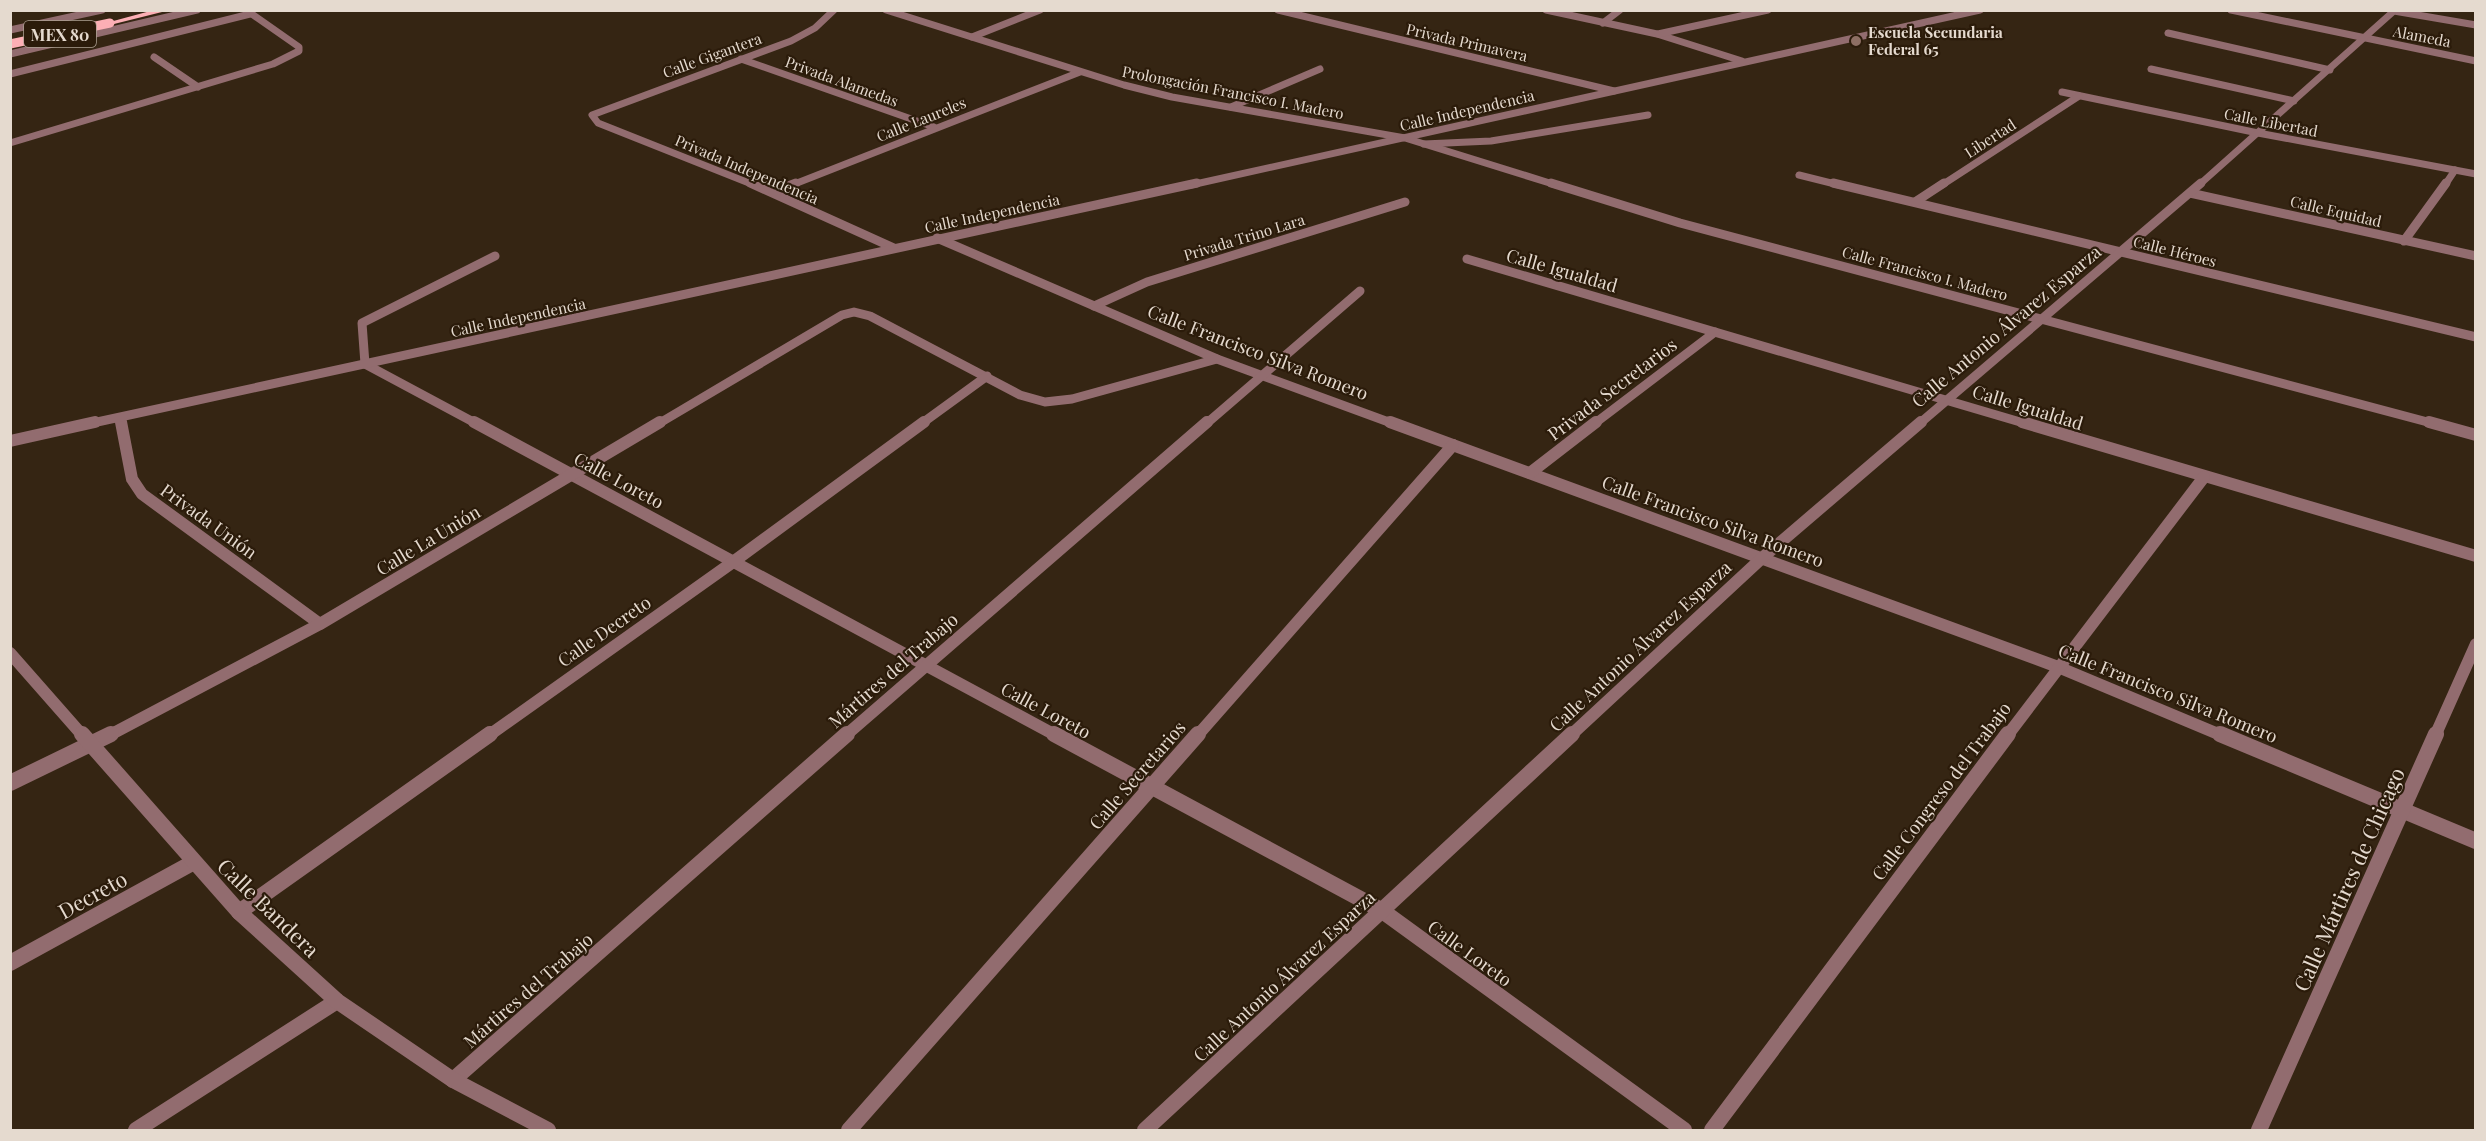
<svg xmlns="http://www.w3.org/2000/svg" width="2486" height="1141" font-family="'Playfair Display',serif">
	<rect width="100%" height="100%" fill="#352513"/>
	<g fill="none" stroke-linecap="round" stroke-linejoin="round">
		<g stroke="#926c6f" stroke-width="7">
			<path d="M1603,23L1620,10"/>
			<path d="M154,57L198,87"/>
			<path d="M10,74L250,14"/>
			<path d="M10,143L273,64L299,51V47L246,10"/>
			<path d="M1424,144L1491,141L1648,115"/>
		</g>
		<path stroke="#926c6f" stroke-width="9" d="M365,364L362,323L495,256"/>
		<g stroke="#926c6f" stroke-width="7">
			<path d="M886,10L1124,85L1172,97L1405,138L1556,185"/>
			<path d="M1278,10L1614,91"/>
			<path d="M1546,10L1657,34L1742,61"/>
			<path d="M2231,10L2476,61"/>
			<path d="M2394,11L2476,25"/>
			<path d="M2168,33L2330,70"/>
			<path d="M1658,34L1768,10"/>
			<path d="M972,37L1040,10"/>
			<path d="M741,59L934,127"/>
			<path d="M2151,69L2294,101"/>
			<path d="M2062,92L2258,133L2476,174"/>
			<path d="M1231,107L1320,69"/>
			<path d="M1799,175L1839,185"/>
			<path d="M754,185L598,123L592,115L791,41L815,28L834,10"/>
			<path d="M792,185L1080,72"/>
			<path d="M1942,185L2079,96"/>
			<path d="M2199,185L2395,10"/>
			<path d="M2445,185L2455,170"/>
		</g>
		<g stroke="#926c6f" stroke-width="9">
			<path d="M750,183L894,248"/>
			<path d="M1551,183L1680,223L2435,424"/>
			<path d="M1833,183L2476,337"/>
			<path d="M773,192L796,183"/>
			<path d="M2190,193L2476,256"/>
			<path d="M1915,202L1944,183"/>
			<path d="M937,238L1217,359L1394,424"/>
			<path d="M2404,241L2446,183"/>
			<path d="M1467,259L2027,424"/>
			<path d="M1094,306L1147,282L1405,202"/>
			<path d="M365,364L477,424"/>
			<path d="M120,418L121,424"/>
			<path d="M658,424L842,315L854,312L870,316L1020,395L1045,402L1072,399L1217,359"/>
			<path d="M921,424L987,376"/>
			<path d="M1206,424L1360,291"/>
			<path d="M1594,424L1715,332"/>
			<path d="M1919,424L2201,183"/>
		</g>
		<g stroke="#926c6f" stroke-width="12">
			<path d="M121,422L132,479L142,494L320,624"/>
			<path d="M474,422L1057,736"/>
			<path d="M1390,422L2058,667L2223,736"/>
			<path d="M2022,422L2476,556"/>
			<path d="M2429,422L2476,435"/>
			<path d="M1530,473L1596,422"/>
			<path d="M108,736L320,624L660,422"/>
			<path d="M488,736L733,562L924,422"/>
			<path d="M845,736L1207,422"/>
			<path d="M1197,736L1453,445"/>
			<path d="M1570,736L1762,558L1921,422"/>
			<path d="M2007,736L2204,477"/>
			<path d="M2435,736L2476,644"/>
		</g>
		<g stroke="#926c6f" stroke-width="16">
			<path d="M1054,734L1381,910L1684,1130"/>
			<path d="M2220,734L2476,841"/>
			<path d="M10,783L111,734"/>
			<path d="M239,912L490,734"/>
			<path d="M10,963L194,862"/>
			<path d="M453,1080L847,734"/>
			<path d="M136,1130L337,1001"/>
			<path d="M849,1130L1198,734"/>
			<path d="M1145,1130L1572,734"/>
			<path d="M1712,1130L2008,734"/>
			<path d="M2259,1130L2436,734"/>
		</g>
		<g stroke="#926c6f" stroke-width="7">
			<path d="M10,30L102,10"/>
			<path d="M10,54L197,10"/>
			<path d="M1191,185L1980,10"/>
		</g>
		<path stroke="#926c6f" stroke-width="9" d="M88,424L1197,183"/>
		<g stroke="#926c6f" stroke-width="12">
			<path d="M10,441L95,422"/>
			<path d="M10,653L83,736"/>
		</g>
		<path stroke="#926c6f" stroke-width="16" d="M82,734L239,912L337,1001L453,1080L548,1130"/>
		<path fill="#fcafb5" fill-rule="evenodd" d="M154,10H170L110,25L106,23Z"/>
		<path stroke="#fcafb5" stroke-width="9" d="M10,44L110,23"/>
	</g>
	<circle fill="#8d6e63" stroke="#2b1b0a" stroke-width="2" cx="1856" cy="41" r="6"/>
	<g text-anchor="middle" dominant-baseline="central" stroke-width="4.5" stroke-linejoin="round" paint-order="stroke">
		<g font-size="15" font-weight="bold" fill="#e5dacf" stroke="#2b1b0a" text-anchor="start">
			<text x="1868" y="32">Escuela Secundaria<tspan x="1868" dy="17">Federal 65</tspan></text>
		</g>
		<g font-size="15" fill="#e5dacf" stroke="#2b1b0a">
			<text transform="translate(2422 36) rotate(11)">Alameda</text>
			<text transform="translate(1467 42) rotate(13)">Privada Primavera</text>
			<text transform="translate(712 55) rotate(-20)">Calle Gigantera</text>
			<text transform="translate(842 81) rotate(20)">Privada Alamedas</text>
			<text transform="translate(1233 92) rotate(11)">Prolongación Francisco I. Madero</text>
			<text transform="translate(1467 110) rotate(-13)">Calle Independencia</text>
			<text transform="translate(921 119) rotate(-22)">Calle Laureles</text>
			<text transform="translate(2271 122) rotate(11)">Calle Libertad</text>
			<text transform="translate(1990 138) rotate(-33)">Libertad</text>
			<text transform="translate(747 169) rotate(23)">Privada Independencia</text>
			<text transform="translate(2336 211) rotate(13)">Calle Equidad</text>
			<text transform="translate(992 213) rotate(-12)">Calle Independencia</text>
			<text transform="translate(1244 237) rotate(-17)">Privada Trino Lara</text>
			<text transform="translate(2175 251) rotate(14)">Calle Héroes</text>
			<text transform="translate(1925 273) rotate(15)">Calle Francisco I. Madero</text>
			<text transform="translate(518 317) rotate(-12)">Calle Independencia</text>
		</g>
		<rect fill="#2b1b0a" stroke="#ada194" stroke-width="1.5" x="24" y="21" width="72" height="26" rx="4.5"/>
		<g font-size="16" font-weight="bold" fill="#e5dacf">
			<text x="60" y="34">MEX 80</text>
		</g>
		<g font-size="18" fill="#e5dacf" stroke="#2b1b0a">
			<text transform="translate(1562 270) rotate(16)">Calle Igualdad</text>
			<text transform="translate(2006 326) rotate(-40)">Calle Antonio Álvarez Esparza</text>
			<text transform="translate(1258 352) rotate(21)">Calle Francisco Silva Romero</text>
			<text transform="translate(1612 389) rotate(-37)">Privada Secretarios</text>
			<text transform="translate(2028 407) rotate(17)">Calle Igualdad</text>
			<text transform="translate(619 480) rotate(28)">Calle Loreto</text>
			<text transform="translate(209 521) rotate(36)">Privada Unión</text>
			<text transform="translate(1713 521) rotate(20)">Calle Francisco Silva Romero</text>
			<text transform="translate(428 540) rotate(-31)">Calle La Unión</text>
			<text transform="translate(604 631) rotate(-35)">Calle Decreto</text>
			<text transform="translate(1640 646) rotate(-43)">Calle Antonio Álvarez Esparza</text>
			<text transform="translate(893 670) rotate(-41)">Mártires del Trabajo</text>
			<text transform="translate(2168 693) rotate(22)">Calle Francisco Silva Romero</text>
			<text transform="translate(1046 710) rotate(28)">Calle Loreto</text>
			<text transform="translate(1137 775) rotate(-49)">Calle Secretarios</text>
			<text transform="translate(1941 791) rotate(-53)">Calle Congreso del Trabajo</text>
			<text transform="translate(1470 953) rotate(36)">Calle Loreto</text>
			<text transform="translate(1284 976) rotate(-43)">Calle Antonio Álvarez Esparza</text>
			<text transform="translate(528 990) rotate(-41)">Mártires del Trabajo</text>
		</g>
		<g font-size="21" fill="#e5dacf" stroke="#2b1b0a">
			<text transform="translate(2348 879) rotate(-66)">Calle Mártires de Chicago</text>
			<text transform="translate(92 894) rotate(-29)">Decreto</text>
			<text transform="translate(269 907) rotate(44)">Calle Bandera</text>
		</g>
	</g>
	<rect width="2486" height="1141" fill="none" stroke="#e5dacf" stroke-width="24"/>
</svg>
